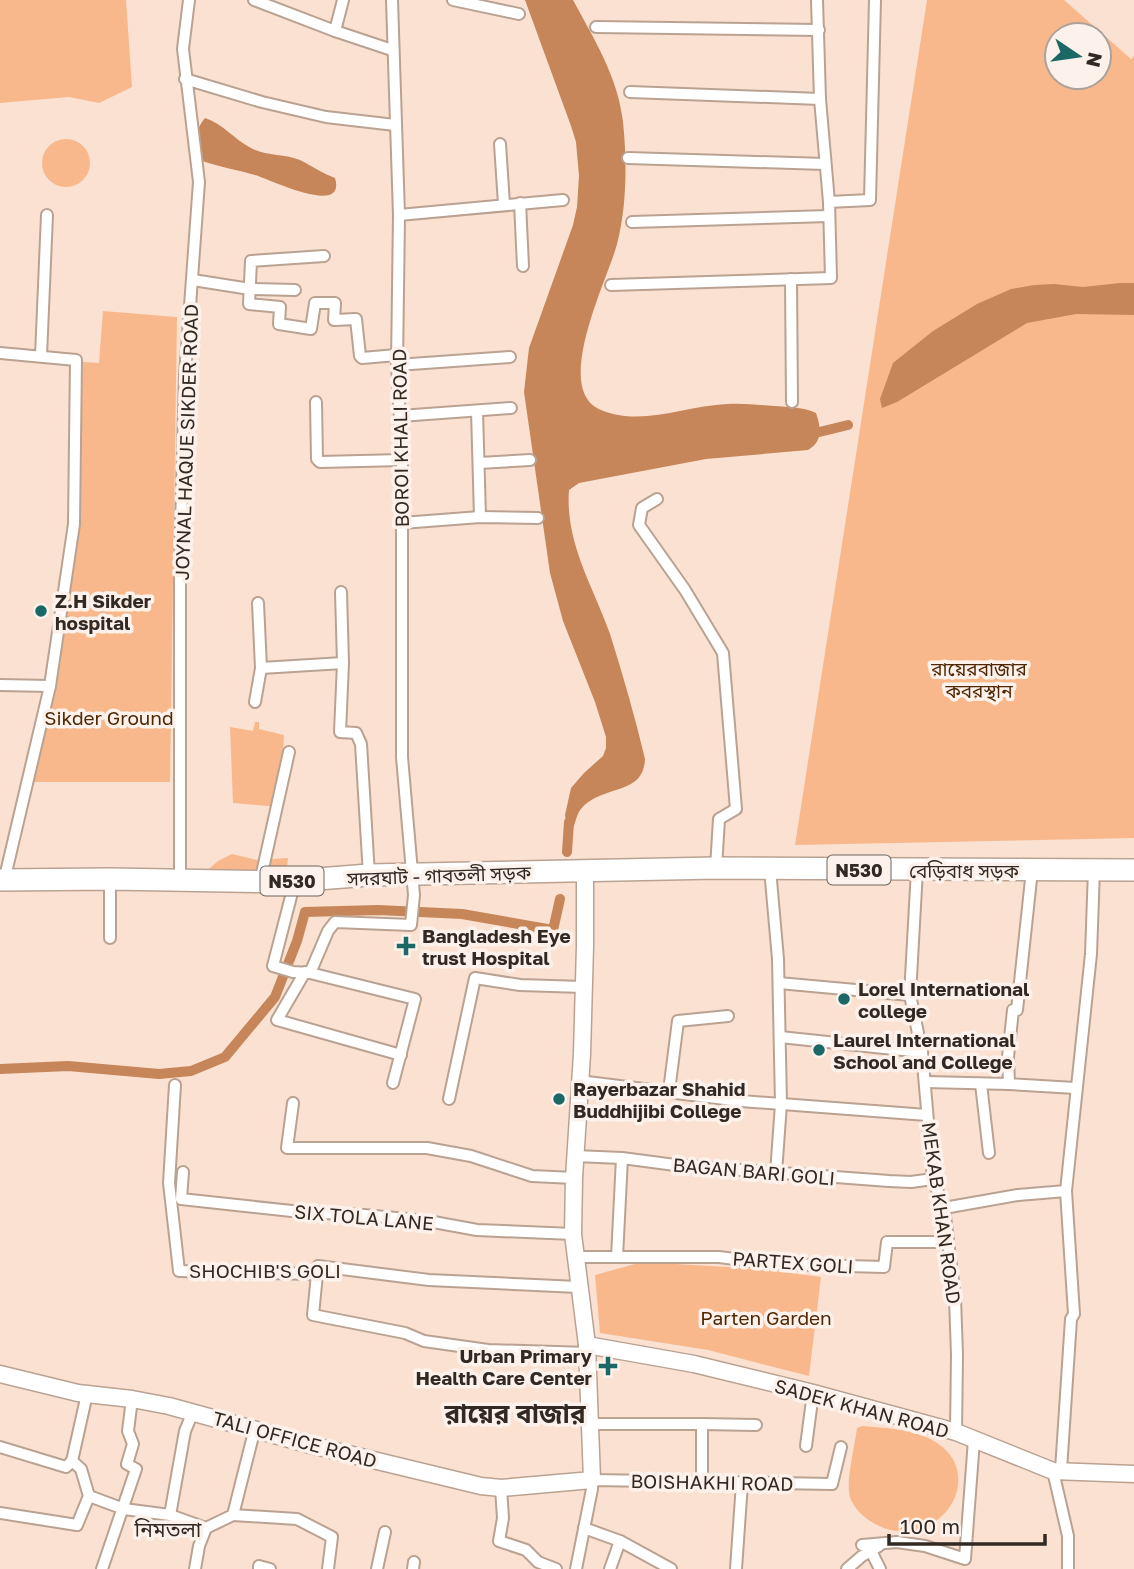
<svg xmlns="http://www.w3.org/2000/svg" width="1134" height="1569" font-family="'Golos Text','Noto Sans Bengali',sans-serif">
	<rect width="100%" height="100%" fill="#fae1d1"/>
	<g fill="#f8b88c" fill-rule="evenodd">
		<path d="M0,0H126L132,87L99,103L69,97L0,103Z"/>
		<path d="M927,0H1064L1131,59L1134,56V838L795,845ZM1057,35H1099V77H1057Z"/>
		<circle cx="66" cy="163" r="24"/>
		<path d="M103,311L177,317L170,782H32L78,463L83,362L99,363Z"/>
		<path d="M255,722H259V729L284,735L279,807L233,803L230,727L253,731Z"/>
		<path d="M232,854L257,860L288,858L286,877L196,880L218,861Z"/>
		<path d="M642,1262L760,1269L821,1277L809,1376L708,1350L600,1333L595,1275Z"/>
		<path d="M862,1426C884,1428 911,1429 930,1439C996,1472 935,1562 870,1521C861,1515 850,1504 849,1492C847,1476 855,1445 857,1428Z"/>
	</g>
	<g fill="#c68659">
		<path d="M525,0H573C594,39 618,77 623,122C627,161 627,206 617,244C608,279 551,390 601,410C642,427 684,406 727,404C742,403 759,405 774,406C788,407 804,407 816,413C821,427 823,442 808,450L706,459L579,483L569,490C565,543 593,586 610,634C623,675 635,717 645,759C644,793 609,786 587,803C573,813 578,826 568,836L565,815L571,788L584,773L603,756L606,748V737L595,702L563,621L550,573L524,392L529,348L573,225L577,207L579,176L576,142L571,126Z"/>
		<path d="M205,118C222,123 235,140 251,148C265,156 285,154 300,160C312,166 322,173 335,178C347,218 267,178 255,175C238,170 220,167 202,161C193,149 195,129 205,118Z"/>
		<path d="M1120,283H1134V315L1076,314L1027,323L897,402L882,408L880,399L893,363L933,331L977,304L1011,289L1034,285L1054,284L1083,287Z"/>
	</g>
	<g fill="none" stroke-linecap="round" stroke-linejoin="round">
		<g stroke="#c68659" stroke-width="10">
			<path d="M807,435L848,425"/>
			<path d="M567,852L569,822"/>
			<path d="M0,1069L68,1066L159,1074L191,1071L225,1057L275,997L297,941L305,912L378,910L462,914L553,930L560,899"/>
		</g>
		<defs>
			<g id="street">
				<path d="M254,0L335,31L392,50"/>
				<path d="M453,0L519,14"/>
				<path d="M596,27L819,30"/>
				<path d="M335,31L343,0"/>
				<path d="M185,79L262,102L326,117L395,125"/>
				<path d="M630,92L820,99"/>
				<path d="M500,144L504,204"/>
				<path d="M628,158L825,164"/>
				<path d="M829,202L870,200L875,0"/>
				<path d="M520,203L523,266"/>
				<path d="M399,215L563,200"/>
				<path d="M632,222L829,216"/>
				<path d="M324,256L251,261L249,304L280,307L279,324L311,329L315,303H335L334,320L356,319L360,356L362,358L397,355"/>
				<path d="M791,279L792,402"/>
				<path d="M193,280L250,289L295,290"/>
				<path d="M611,285L831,278L829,202L820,99L817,0"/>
				<path d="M0,353L76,360L74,524L50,686L4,881"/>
				<path d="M41,356L47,215"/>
				<path d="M397,365L510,357"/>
				<path d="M316,402L317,459L320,462L402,460"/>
				<path d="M477,411L480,517"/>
				<path d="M400,416L511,408"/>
				<path d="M479,463L530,460"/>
				<path d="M657,499L642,508L639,525L685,590L723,653L736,809L719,819L716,868"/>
				<path d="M402,523L480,517L538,518"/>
				<path d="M341,592L343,663L340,732L356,733L361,744L369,875"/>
				<path d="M261,668L343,663"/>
				<path d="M0,685L50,686"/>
				<path d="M255,702L261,668L258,603"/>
				<path d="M770,869L778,959L781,1104L776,1173"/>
				<path d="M917,870L910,995L922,1052L933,1179L944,1208L955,1298L957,1355L956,1432"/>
				<path d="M1032,870L1017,1010H1013L1008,1057L1009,1084L1075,1088"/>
				<path d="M295,881L273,966L293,972L310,973L415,999L393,1083"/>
				<path d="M260,882L289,752"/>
				<path d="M180,883V565L185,375L199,182L183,49L189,0"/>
				<path d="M110,938V879"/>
				<path d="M305,972L277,1020L401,1055"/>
				<path d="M310,973L328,931L335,922L411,925L414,895L402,757V460L397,365L399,215L392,0"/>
				<path d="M779,983L910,995"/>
				<path d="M780,1037L922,1052"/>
				<path d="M579,1081L741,1101L927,1115"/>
				<path d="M926,1082L1009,1084"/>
				<path d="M981,1084L989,1153"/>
				<path d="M175,1085L169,1183L179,1271L317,1274L318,1266L429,1280L578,1287"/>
				<path d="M669,1091L678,1021L728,1016"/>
				<path d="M449,1099L475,978L520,985L583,987"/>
				<path d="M293,1103L287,1148H427L471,1156L532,1176L574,1178"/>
				<path d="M575,1156L622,1158L675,1165L889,1181L911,1182L933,1179"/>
				<path d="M183,1172L181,1199L301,1212L364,1215L428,1221L477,1230L573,1234"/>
				<path d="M944,1208L1018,1195L1066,1191"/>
				<path d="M576,1257H719L775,1264L884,1267L887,1242H948"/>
				<path d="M617,1257L622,1158"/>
				<path d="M317,1274L313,1315L405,1333L424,1341L488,1350L588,1353"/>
				<path d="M589,1424H702V1483"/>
				<path d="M702,1424L756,1425"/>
				<path d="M806,1446L813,1393"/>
				<path d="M0,1447L66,1467L72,1461"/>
				<path d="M1061,1470L1071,1319L1074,1314L1066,1191L1091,954L1094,870"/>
				<path d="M1053,1471L1068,1536V1569"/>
				<path d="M501,1488L503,1518L499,1541L526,1550L538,1562L556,1569"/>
				<path d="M89,1496L124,1509L170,1515L206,1528"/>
				<path d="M0,1513L77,1525L89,1496L81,1469L72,1461L87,1394"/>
				<path d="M170,1515L185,1431L193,1412"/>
				<path d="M233,1515L297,1519L332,1537L328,1569"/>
				<path d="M584,1528L620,1541L671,1569"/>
				<path d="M862,1545L897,1542L925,1546L965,1559L974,1440"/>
				<path d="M871,1551L880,1569"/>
				<path d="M102,1569L136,1469L127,1464L133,1444L128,1431L132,1399"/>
				<path d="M195,1569L199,1546L206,1528L233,1515L255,1428"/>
				<path d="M259,1569V1566L270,1569"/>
				<path d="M377,1569L385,1532"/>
				<path d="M413,1569L414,1562"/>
				<path d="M576,1569L592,1489V1480L832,1484L841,1447"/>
				<path d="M610,1569L620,1541"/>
				<path d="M736,1569L742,1483"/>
				<path d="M847,1569L862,1556L879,1546"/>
			</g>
			<g id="secondary">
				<path d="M587,1345L694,1364L813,1393L956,1432L1053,1471L1134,1474"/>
				<path d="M0,1374L78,1393L132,1399L169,1406L311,1445L481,1486L501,1488L592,1480L587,1345L573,1234L574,1178L582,1054L585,946V871"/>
			</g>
			<path id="highway" d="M0,880L110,879L279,882L369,875L716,868L1134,870"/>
		</defs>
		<use href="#street" stroke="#baa292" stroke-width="14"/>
		<use href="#secondary" stroke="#baa292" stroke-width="19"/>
		<use href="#highway" stroke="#baa292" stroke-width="24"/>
		<use href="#street" stroke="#fff" stroke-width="10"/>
		<use href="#secondary" stroke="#fff" stroke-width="16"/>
		<use href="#highway" stroke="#fff" stroke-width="21"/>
	</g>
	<g fill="#1b6866" stroke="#fcf2eb" stroke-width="2.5">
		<circle cx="41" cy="611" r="7"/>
		<path d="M402.5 935.5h7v7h7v7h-7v7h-7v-7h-7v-7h7z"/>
		<circle cx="844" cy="999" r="7"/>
		<circle cx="819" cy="1050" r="7"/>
		<circle cx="559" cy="1099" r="7"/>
		<path d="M604.5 1355.5h7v7h7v7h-7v7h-7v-7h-7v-7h7z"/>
	</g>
	<g text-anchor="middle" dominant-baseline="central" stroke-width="7" stroke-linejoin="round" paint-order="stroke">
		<g fill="#fcf2eb" stroke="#6f655e" stroke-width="2">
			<rect x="827.5" y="855.5" width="63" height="29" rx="5"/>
			<rect x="260.5" y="866.5" width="63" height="29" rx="5"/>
		</g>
		<g font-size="18" font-weight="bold" fill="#322922">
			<text x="859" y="870">N530</text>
			<text x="292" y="881">N530</text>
		</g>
		<g font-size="19" fill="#322922" stroke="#fcf2eb">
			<text transform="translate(400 438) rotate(-91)">BOROI KHALI ROAD</text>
			<text transform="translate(186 442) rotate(-88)">JOYNAL HAQUE SIKDER ROAD</text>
			<text x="964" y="870">বেড়িবাধ সড়ক</text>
			<text transform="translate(439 875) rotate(-2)">সদরঘাট - গাবতলী সড়ক</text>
			<text transform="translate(754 1171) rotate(5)">BAGAN BARI GOLI</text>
			<text transform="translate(942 1213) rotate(82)">MEKAB KHAN ROAD</text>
			<text transform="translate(364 1217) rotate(5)">SIX TOLA LANE</text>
			<text transform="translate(793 1262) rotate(4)">PARTEX GOLI</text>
			<text x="265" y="1270">SHOCHIB'S GOLI</text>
			<text transform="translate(862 1408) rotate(15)">SADEK KHAN ROAD</text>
			<text transform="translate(295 1439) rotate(15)">TALI OFFICE ROAD</text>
			<text transform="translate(712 1482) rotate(1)">BOISHAKHI ROAD</text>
		</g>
		<g font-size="19" font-weight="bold" fill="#322922" stroke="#fcf2eb" text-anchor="start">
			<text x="55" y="600">Z.H Sikder<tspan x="55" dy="22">hospital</tspan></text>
			<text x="422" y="935">Bangladesh Eye<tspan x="422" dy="22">trust Hospital</tspan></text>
			<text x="858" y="988">Lorel International<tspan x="858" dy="22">college</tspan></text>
			<text x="833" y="1039">Laurel International<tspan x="833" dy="22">School and College</tspan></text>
			<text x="573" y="1088">Rayerbazar Shahid<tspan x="573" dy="22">Buddhijibi College</tspan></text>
			<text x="592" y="1355" text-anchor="end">Urban Primary<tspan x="592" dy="22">Health Care Center</tspan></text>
		</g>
		<g font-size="19" fill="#4f2601" stroke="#fcf2eb">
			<text x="979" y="668">রায়েরবাজার<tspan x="979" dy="22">কবরস্থান</tspan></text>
			<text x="109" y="717">Sikder Ground</text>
			<text x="766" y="1317">Parten Garden</text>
		</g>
		<g font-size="21" fill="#322922" stroke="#fcf2eb">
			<text x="168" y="1529">নিমতলা</text>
		</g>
		<g font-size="26" font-weight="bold" fill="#322922" stroke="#fcf2eb">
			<text x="515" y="1413">রায়ের বাজার</text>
		</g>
	</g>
	<g transform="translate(1078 56) rotate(103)"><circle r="33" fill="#fcf2eb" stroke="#aba29b" stroke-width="2"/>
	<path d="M0-5L12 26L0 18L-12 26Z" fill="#1b6866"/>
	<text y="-10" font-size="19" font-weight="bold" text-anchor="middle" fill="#322922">N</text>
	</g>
	<path d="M889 1534v10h156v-10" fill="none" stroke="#322922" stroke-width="3.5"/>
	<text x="900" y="1534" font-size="21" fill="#322922" stroke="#fcf2eb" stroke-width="5" paint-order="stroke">100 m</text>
</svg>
